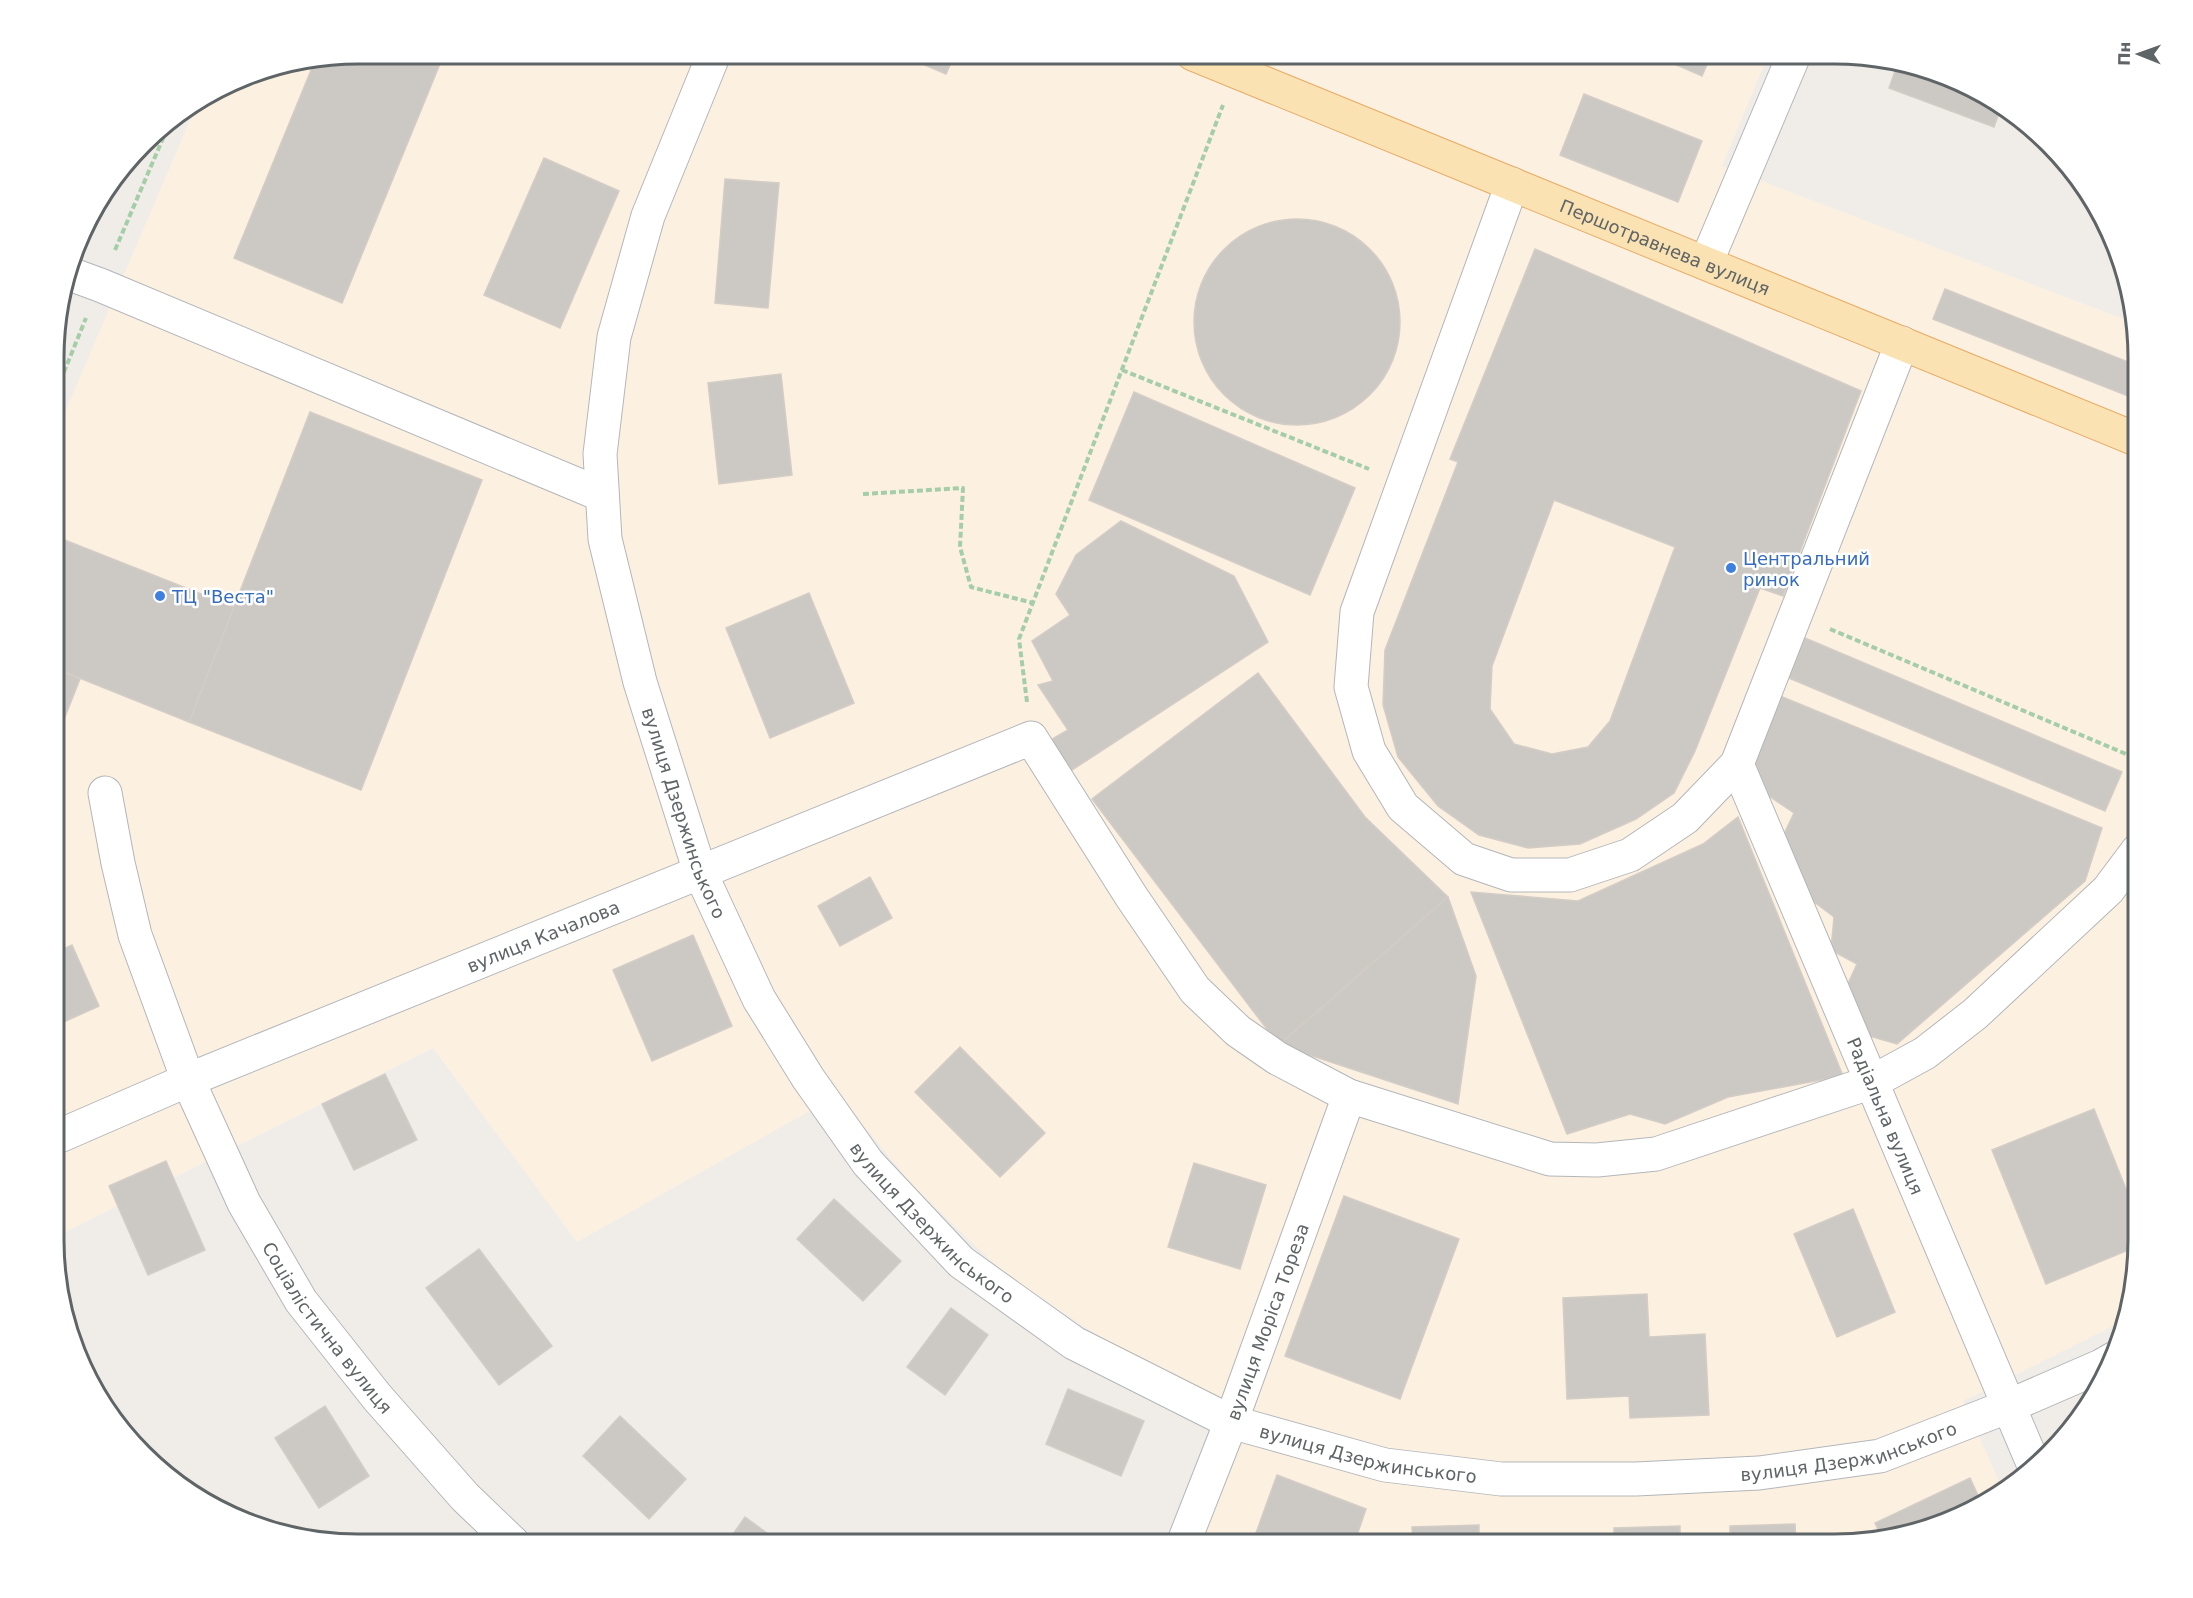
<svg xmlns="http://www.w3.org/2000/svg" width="2193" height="1598" font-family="'DejaVu Sans',sans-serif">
	<rect width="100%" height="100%" fill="#f0ede8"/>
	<path fill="#fcf1e1" d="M358,54L1768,55L1722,166L2134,323L2138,339V1259L2125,1318L2111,1327L1963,1401L2003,1490L1970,1512L1913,1534L1835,1544H1198L1250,1411L1114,1347L1001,1270L916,1189L838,1095L577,1242L433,1048L57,1236V431L196,106L242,77Z"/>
	<g fill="#ccc8c4" stroke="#d4cdc6" stroke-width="1.5" fill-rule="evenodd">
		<path d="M358,54H444L342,303L234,258L314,63Z"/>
		<path d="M899,54H955L946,74Z"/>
		<path d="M1654,55H1711L1702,76Z"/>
		<path d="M1898,63L1933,70L2001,107L1994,127L1889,88Z"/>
		<path d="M1584,94L1702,141L1678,202L1560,155Z"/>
		<path d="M544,158L619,191L560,328L484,295Z"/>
		<path d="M725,179L779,183L768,308L715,303Z"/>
		<circle cx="1297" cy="322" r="103"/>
		<path d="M1535,249L1861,391L1783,596L1760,588L1695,751L1674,793L1636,819L1580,844L1528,848L1479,835L1438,806L1398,757L1383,705L1385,650L1458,462L1450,459ZM1554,500L1675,547L1610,721L1588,747L1552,754L1514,744L1490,709L1492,666Z"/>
		<path d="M1945,289L2138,366V400L1933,319Z"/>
		<path d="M781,374L792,475L719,484L708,383Z"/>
		<path d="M1134,392L1355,488L1310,595L1089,500Z"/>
		<path d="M310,412L482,480L361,790L189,722Z"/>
		<path d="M1121,521L1234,576L1268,642L1069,772L1052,739L1068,730L1038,685L1053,681L1032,641L1070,615L1056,594L1076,555Z"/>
		<path d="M57,537L234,607L189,722L57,669Z"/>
		<path d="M809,593L854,703L770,738L726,628Z"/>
		<path d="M1805,638L2122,772L2105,811L1789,678Z"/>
		<path d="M57,669L80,679L57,737Z"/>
		<path d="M1258,673L1365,817L1448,897L1279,1045L1092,799Z"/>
		<path d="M1780,696L2102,828L2085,881L1897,1044L1862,1034L1845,990L1857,964L1831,950L1834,917L1805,895L1782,838L1794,813L1769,796L1755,761Z"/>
		<path d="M1738,817L1843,1076L1728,1097L1665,1124L1630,1114L1567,1134L1471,892L1578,901L1703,844Z"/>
		<path d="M870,877L892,918L840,946L818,906Z"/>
		<path d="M1448,897L1476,976L1458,1104L1279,1045Z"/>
		<path d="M693,935L732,1026L652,1061L613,970Z"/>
		<path d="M72,945L99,1006L57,1025V952Z"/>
		<path d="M2138,1025V1047L2128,1037Z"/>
		<path d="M960,1047L1045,1133L1000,1177L915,1092Z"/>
		<path d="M385,1074L417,1140L354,1170L322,1104Z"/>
		<path d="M2094,1109L2138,1219V1246L2046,1284L1992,1150Z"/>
		<path d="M166,1161L205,1250L148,1275L109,1186Z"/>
		<path d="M1194,1163L1266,1185L1240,1269L1168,1247Z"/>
		<path d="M1344,1196L1459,1239L1400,1399L1285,1356Z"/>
		<path d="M834,1199L901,1261L863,1301L797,1239Z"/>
		<path d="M1853,1209L1895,1312L1837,1337L1794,1234Z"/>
		<path d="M479,1249L552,1346L499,1385L426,1288Z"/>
		<path d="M1647,1294L1649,1337L1705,1334L1709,1415L1630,1418L1629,1396L1567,1399L1563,1298Z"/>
		<path d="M951,1308L988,1335L945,1395L907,1367Z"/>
		<path d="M1068,1389L1144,1421L1121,1476L1046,1444Z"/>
		<path d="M325,1406L369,1476L319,1508L275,1438Z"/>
		<path d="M620,1416L686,1479L649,1519L583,1456Z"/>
		<path d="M1277,1475L1366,1509L1354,1544H1285L1256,1533Z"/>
		<path d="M1970,1478L1982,1504L1970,1512L1913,1534L1882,1538L1875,1523Z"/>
		<path d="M745,1517L782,1544H726Z"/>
		<path d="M1795,1524L1796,1544H1730V1526Z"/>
		<path d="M1479,1525V1544H1413L1412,1527Z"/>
		<path d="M1680,1526V1544H1614V1528Z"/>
	</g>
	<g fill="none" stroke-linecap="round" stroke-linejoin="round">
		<defs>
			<g id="minor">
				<path id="s1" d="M714,54L648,216L614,337L600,454L605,539L640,682L700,872L759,999L808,1078L868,1163L961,1262L1074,1343L1231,1422L1385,1465L1501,1479H1636L1759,1473L1880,1456L2009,1406L2101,1366L2115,1358"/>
				<path d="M1512,184L1357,612L1351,687L1369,751L1403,807L1464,859L1511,875H1570L1630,855L1685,818L1737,764L1902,343"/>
				<path d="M1706,263L1794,55"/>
				<path d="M70,274L100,285L602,495"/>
				<path id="s2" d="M1737,764L2035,1468"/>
				<path id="s3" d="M105,793L118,863L135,935L188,1080L244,1203L301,1301L377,1397L465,1497L513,1543"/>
				<path id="s4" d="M57,1137L188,1080L1031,738L1131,896L1195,990L1238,1031L1277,1058L1349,1096L1550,1159L1597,1160L1656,1154L1872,1082L1925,1053L1975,1014L2108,890L2138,850"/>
				<path id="s5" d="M1183,1544L1231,1422L1349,1096"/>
			</g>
			<g id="major">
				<path id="s6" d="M1193,54L2138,440"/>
			</g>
		</defs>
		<use href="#minor" stroke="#b3b6b9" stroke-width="35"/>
		<use href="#major" stroke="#e8ae69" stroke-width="35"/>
		<g stroke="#a4cda8" stroke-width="4" stroke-dasharray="6 3" stroke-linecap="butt">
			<path d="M115,250L170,122"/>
			<path d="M1122,370L1369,469"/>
			<path d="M57,389L86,318"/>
			<path d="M863,494L963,488L960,547L971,587L1033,603"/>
			<path d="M1830,629L2138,759"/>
			<path d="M1027,702L1019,639L1223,105"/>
		</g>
		<use href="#minor" stroke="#fff" stroke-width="33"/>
		<use href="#major" stroke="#fae2b3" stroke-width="33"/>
	</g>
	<g fill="#3f7fe0" stroke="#fff" stroke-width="2">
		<circle cx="1731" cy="568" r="6"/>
		<circle cx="160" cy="596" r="6"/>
	</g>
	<g text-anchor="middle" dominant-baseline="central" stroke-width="5" stroke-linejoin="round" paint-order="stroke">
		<g font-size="18" fill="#5f6467" stroke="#fff">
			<text stroke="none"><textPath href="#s6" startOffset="510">Першотравнева вулиця</textPath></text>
			<text stroke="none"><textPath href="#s1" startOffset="789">вулиця Дзержинського</textPath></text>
			<text stroke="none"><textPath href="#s4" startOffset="526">вулиця Качалова</textPath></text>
			<text stroke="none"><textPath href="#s2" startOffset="382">Радіальна вулиця</textPath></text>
			<text stroke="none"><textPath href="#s1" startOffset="1275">вулиця Дзержинського</textPath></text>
			<text stroke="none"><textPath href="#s5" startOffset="238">вулиця Моріса Тореза</textPath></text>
			<text stroke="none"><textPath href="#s3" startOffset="585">Соціалістична вулиця</textPath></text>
			<text stroke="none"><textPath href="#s1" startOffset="2265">вулиця Дзержинського</textPath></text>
			<text stroke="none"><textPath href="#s1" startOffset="1779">вулиця Дзержинського</textPath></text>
		</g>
		<g font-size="18" fill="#366cbe" stroke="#fff" text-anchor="start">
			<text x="1743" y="558">Центральний<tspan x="1743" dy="21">ринок</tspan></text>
			<text x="172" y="596">ТЦ "Веста"</text>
		</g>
	</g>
	<path d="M0 0H2193V1598H0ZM358 64H1834A294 294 0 0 1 2128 358V1240A294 294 0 0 1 1834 1534H358A294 294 0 0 1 64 1240V358A294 294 0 0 1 358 64Z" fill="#fff" fill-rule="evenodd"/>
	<path fill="none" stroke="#5f6467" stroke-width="3" d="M358 64H1834A294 294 0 0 1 2128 358V1240A294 294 0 0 1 1834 1534H358A294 294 0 0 1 64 1240V358A294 294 0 0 1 358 64Z"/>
	<g transform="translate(2139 54) rotate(271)" stroke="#ffffff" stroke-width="4.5" paint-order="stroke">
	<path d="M0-4.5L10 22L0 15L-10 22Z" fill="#5f6467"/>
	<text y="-9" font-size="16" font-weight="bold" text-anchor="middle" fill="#5f6467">Пн</text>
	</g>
</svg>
